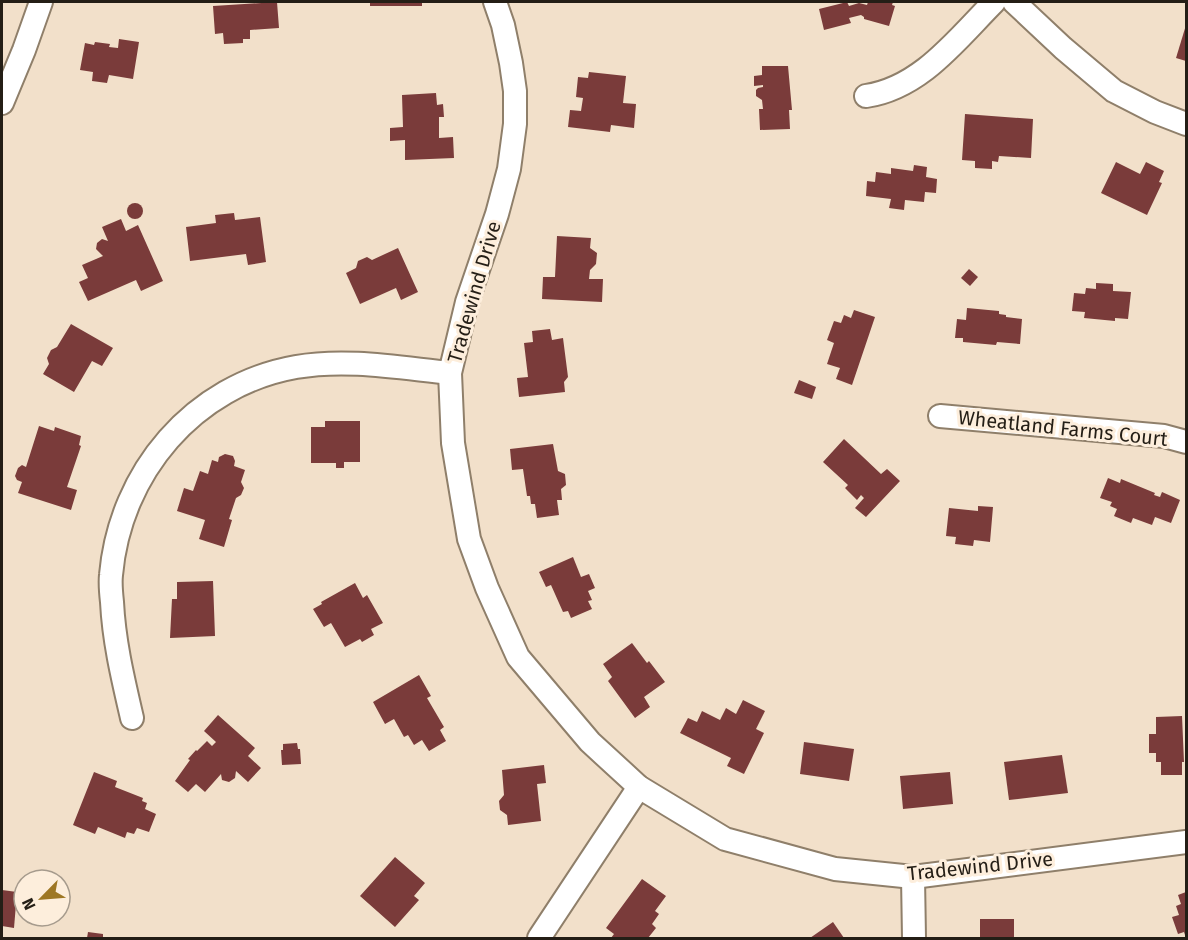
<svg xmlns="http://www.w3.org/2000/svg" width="1188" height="940" font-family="'Fira Sans',sans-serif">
	<rect width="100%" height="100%" fill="#f2e0ca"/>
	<g fill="#7a3b3a">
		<path d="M277,2L279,28L250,30V39H243V43L224,44L223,33L215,34L213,6Z"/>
		<rect x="370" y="2" width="52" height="4"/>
		<path d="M847,2L849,6L859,3L867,5L868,2H893L892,5L895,6L889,26L864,19V17L861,15L849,18L851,23L824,30L819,9Z"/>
		<path d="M1186,25V61L1176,58Z"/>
		<path d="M119,39L139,42L133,79L109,75L107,83L92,81L93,72L80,70L85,43L94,45L95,42L110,44L109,47L118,48Z"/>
		<path d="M762,66H788L792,110H789L790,129L760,130L759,109H763L762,100L756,96V90L758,88L763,87V85L754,86V76L762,75Z"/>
		<path d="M589,72L626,76L623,103L636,104L634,128L611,125L610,132L568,127L570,110L581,111L583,98L576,97L578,77L588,78Z"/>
		<path d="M436,93L437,105L443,104L444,117H439V138L453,137L454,158L405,160V140L390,141V128L403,127L402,95Z"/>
		<path d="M965,114L1033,119L1031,158L999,156L998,162L992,161V169L975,168V161L962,160Z"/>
		<path d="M1116,162L1140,174L1146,162L1164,171L1159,182L1162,183L1147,215L1101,193Z"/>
		<path d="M914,165L927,167L926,177L937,179L936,193L925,192L924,202L905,200L904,210L889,208L891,199L866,196L867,181L875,182L876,172L891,174V168L913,171Z"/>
		<circle cx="135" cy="211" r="8"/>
		<path d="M234,213L235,220L260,217L266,262L248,265L246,254L190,261L186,227L216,223L215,215Z"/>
		<path d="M121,219L126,231L138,225L163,281L141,291L136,280L88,301L79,282L88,278L82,265L103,256L96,249L97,243L102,239L108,241L102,227Z"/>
		<path d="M557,236L591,238L590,248L597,253L596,264L590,270L589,279H603L602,302L542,299L543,277H555Z"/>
		<path d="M398,248L418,292L401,300L396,288L360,304L346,273L356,268L358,261L367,257L372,260Z"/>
		<path d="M969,269L978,277L970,286L961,278Z"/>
		<path d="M1096,283L1113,284V291L1131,292L1128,319L1115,318V321L1084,318L1085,312L1072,311L1074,293L1085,294L1086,288L1096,289Z"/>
		<path d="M967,308L999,311V314L1006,315V317L1022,319L1020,344L997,342L996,345L963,342V338H955L957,319L966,320Z"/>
		<path d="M854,310L875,317L852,385L836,379L840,368L827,364L834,343L827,340L834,321L841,323L844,315L851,318Z"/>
		<path d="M71,324L113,348L102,366L92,361L74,392L43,374L49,364L47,358L51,350L57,347Z"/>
		<path d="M550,329L552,340L563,338L568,377L564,382L565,392L519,397L517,378L528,377L524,343L533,342L532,331Z"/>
		<path d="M799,380L816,387L812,399L794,393Z"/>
		<path d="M325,421H360V462H344V468H336V463H311V427H325Z"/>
		<path d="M39,426L54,431L55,427L81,436L79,445L81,446L67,487L77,490L71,510L18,493L22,482L17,480L15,476L18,468L22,465L26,467Z"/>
		<path d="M844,439L881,474L887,469L900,481L866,517L855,508L864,498L861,495L857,500L845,488L848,485L823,462Z"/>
		<path d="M553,444L558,471L565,474L566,485L561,489L562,500H557L559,515L537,518L535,504H531L530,496H527L523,469L512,470L510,449Z"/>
		<path d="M225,454L233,456L235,461L234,466L245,470L241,482L244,488L241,495L236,498L229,519L232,520L224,547L199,539L205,520L177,511L184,488L193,491L200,471L208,474L212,460L218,462L219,457Z"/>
		<path d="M1108,478L1120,483L1121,479L1155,493L1154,495L1160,497L1162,492L1180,500L1171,523L1155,517L1152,525L1133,518L1131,523L1114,516L1117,509L1110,506L1112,502L1100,498Z"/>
		<path d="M978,506L993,507L990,542L974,540L973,546L955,544L956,537L946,536L949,508L978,511Z"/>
		<path d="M573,557L581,577L589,574L595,588L588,591L592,600L588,601L592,609L571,618L568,611L563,612L551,585L546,587L539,572Z"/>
		<path d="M213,581L215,636L170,638L172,599H177V582Z"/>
		<path d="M355,583L363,598L367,595L383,623L371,629L374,635L362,642L360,639L345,647L331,623L324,627L313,609L322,604L321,602Z"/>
		<path d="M632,643L647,663L649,661L665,682L644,697L650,707L635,718L608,681L612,677L603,664Z"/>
		<path d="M419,675L431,696L427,698L444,727L440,730L446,741L429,751L422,740L414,745L408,735L404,737L394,719L385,724L373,702Z"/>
		<path d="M743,700L765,711L756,729L764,733L744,774L727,766L731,758L680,733L688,718L697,722L702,711L720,720L726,708L736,714Z"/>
		<path d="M218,715L255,748L248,756L261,768L248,782L236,771L235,778L229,782L222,780L221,774L205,792L196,784L188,792L175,781L190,760L188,759L196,750L197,751L207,741L212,746L216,742L204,731Z"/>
		<path d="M1182,716L1184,762H1182V775H1161V762H1156V753H1149V734H1156V717Z"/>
		<path d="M804,742L854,749L849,781L800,774Z"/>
		<path d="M297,743L298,749H300L301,764L282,765L281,750H283V744Z"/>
		<path d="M1062,755L1068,793L1009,800L1004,762Z"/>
		<path d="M544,765L546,783L537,784L541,821L508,825L507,815L500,810L499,801L504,795L502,770Z"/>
		<path d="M94,772L117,781L115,787L143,798L142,801L147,803L145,809L156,814L149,832L137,828L134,834L127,832L125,838L98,827L95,834L73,825Z"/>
		<path d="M950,772L953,804L903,809L900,776Z"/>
		<path d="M395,857L425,883L414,896L419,900L395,927L360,896Z"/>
		<path d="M642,879L666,896L655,911L659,914L652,924L656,928L648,938H611L614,934L606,928Z"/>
		<path d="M2,890L17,892L14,928L2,926Z"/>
		<path d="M1186,892V938L1184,932L1178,934L1172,917L1179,915L1176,906L1181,904L1178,895Z"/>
		<rect x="980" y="919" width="34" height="19"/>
		<path d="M833,922L844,938H810Z"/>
		<path d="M88,932L103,934V938H87Z"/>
	</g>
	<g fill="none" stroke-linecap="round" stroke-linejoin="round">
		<defs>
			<g id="minor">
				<path d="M495,2L503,25L511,63L515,91V124L509,169L497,214L467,302L450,373L453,443L469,539L487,588L518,657L590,742L639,787L725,839L835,869L913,877L1186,842"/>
				<path d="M1014,2L1063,48L1114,91L1155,112L1186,124"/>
				<path d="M866,96C921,88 957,39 994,2"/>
				<path d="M2,103L24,50L41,2"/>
				<path d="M940,416L1164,436L1186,442"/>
				<path d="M132,718C123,679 114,642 112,602C111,593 110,584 111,575C120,472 194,385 296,367C347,358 400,368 450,373"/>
				<path d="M913,877L914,938"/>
				<path d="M539,938L639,787"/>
			</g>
		</defs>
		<use href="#minor" stroke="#8f7f6a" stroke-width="26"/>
		<use href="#minor" stroke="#fff" stroke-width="22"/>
	</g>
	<g text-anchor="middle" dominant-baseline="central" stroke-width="6" stroke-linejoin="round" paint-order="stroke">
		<g font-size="20" fill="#241e16" stroke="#fdeedc">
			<text transform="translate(474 292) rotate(-74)">Tradewind Drive</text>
			<text transform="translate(1063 428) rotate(6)">Wheatland Farms Court</text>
			<text transform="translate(980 866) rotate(-6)">Tradewind Drive</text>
		</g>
	</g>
	<rect width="1188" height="940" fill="none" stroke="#241e16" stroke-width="6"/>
	<g transform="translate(42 898) rotate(245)"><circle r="28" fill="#fdeedc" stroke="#a69b8d" stroke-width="1.5"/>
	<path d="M0-4.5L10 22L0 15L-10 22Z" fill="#9e7724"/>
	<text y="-9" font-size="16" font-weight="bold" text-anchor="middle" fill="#241e16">N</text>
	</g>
</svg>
